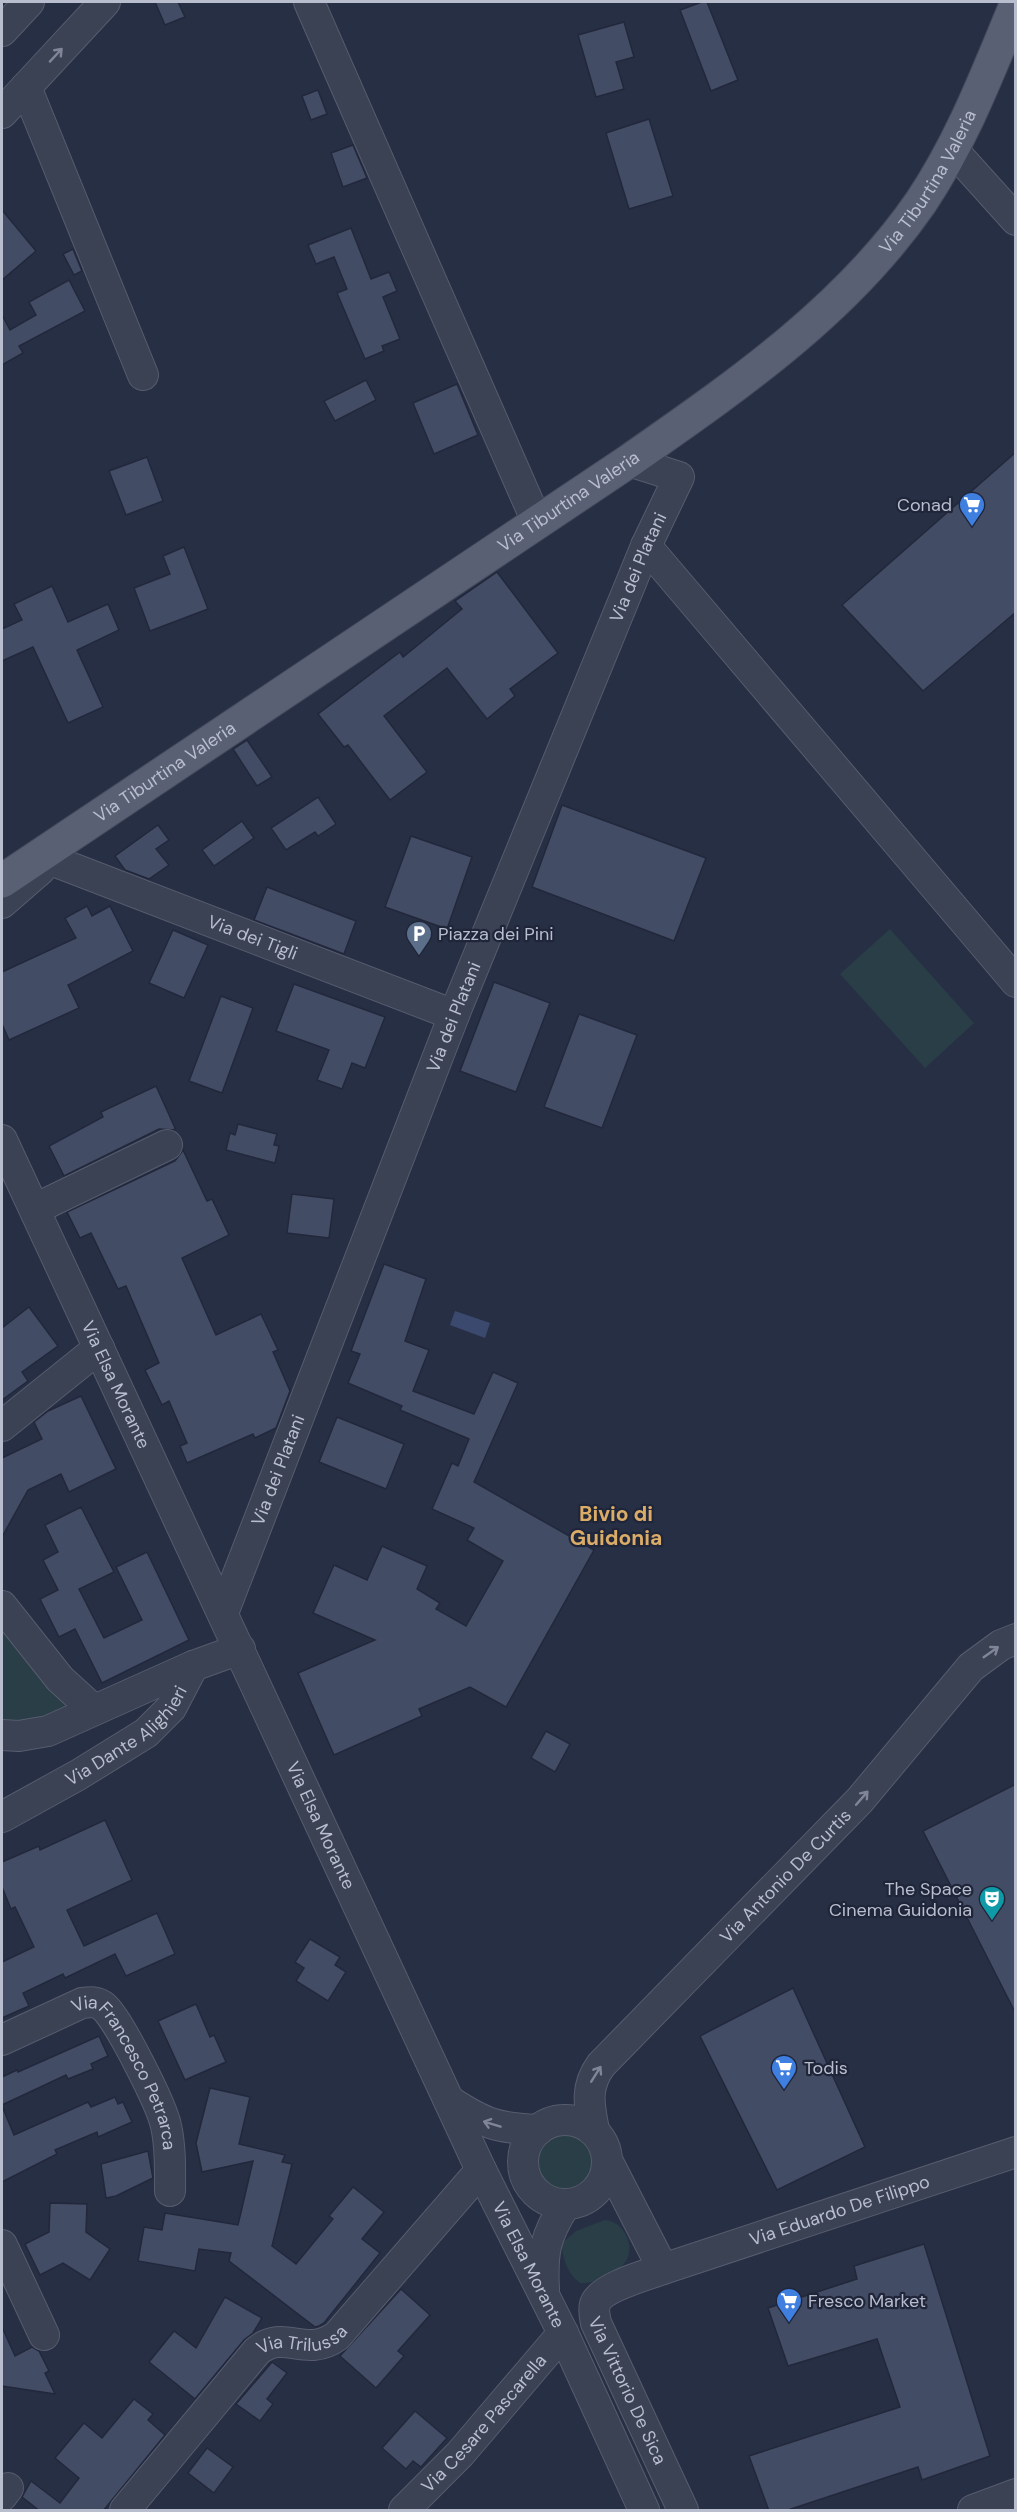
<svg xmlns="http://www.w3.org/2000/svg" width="1017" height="2512" font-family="'DM Sans',sans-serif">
	<rect width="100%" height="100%" fill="#272f45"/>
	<g fill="#293e46">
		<path d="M890,929L974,1023L925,1068L840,974Z"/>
		<path d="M2,1616L73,1714L2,1725Z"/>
		<circle cx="565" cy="2162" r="27"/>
		<path d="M605,2220C613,2221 619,2224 624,2232C643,2261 608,2284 581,2283C569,2277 561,2256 562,2243L576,2231Z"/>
	</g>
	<path fill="#3c496e" d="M455,1311L490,1323L485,1338L450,1325Z"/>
	<g fill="#434c65" stroke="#22283c" stroke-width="1.5">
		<path d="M155,2H178L185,17L165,25Z"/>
		<path d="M702,2H707L738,80L711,91L680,10Z"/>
		<path d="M624,22L634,57L616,62L624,89L596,97L578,35Z"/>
		<path d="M318,90L327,114L311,120L302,96Z"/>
		<path d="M649,119L673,196L629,209L606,133Z"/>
		<path d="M353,145L367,178L343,187L331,153Z"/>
		<path d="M2,210L36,251L2,280Z"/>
		<path d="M351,228L371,279L389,272L397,291L383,297L400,339L382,346L384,351L365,359L337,293L347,289L334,257L316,264L308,245Z"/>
		<path d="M73,249L82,271L74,275L63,254Z"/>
		<path d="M69,280L85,311L19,346L23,353L2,365V315L10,330L36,315L29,302Z"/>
		<path d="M366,380L376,400L335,421L324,401Z"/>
		<path d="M457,384L478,435L434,454L413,403Z"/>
		<path d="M1016,452V612L923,691L842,605Z"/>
		<path d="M147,457L163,501L126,515L109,471Z"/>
		<path d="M184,547L208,609L150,631L134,588L170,574L163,556Z"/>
		<path d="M497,572L558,653L510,689L515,696L487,719L447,668L384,716L427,772L390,800L348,745L344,747L318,714L400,652L403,657L462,609L455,601Z"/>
		<path d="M52,586L68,622L108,604L119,630L77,650L103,707L68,723L33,647L2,661V629L22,620L14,604Z"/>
		<path d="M247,740L272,777L257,786L233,749Z"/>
		<path d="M318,797L336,824L318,836L315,832L286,850L271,828Z"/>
		<path d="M562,805L706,858L674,941L532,887Z"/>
		<path d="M242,821L254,838L214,866L202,850Z"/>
		<path d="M158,825L169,840L156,849L169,865L149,879L125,870L115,856Z"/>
		<path d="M411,836L472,857L447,929L385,907Z"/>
		<path d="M267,887L356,921L344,954L254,920Z"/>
		<path d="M87,906L92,916L110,906L133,951L68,985L79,1008L9,1040L2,1024V972L76,938L65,918Z"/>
		<path d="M173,930L208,945L184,998L149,983Z"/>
		<path d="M494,982L550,1003L516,1092L460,1071Z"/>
		<path d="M294,984L385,1017L365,1068L352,1063L342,1089L317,1080L329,1050L276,1031Z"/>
		<path d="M221,996L253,1008L222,1093L189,1081Z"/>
		<path d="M579,1014L637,1035L602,1128L544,1107Z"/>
		<path d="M156,1086L175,1128L174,1130L159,1129L64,1176L49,1146L103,1117L101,1112Z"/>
		<path d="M238,1124L277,1134L274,1145L279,1146L275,1163L226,1150L230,1133L235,1135Z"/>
		<path d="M183,1150L207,1201L212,1199L229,1235L182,1258L216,1335L261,1314L278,1350L273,1352L290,1391L276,1428L255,1438L253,1434L187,1463L180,1446L187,1443L169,1401L162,1405L145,1370L159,1363L126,1286L118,1289L91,1233L80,1238L67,1212L175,1161Z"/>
		<path d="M292,1194L334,1199L329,1238L287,1233Z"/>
		<path d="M384,1264L426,1279L405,1341L429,1350L413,1391L474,1414L493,1372L518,1383L474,1482L594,1550L506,1707L470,1687L419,1709L422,1716L334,1755L298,1673L375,1640L313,1613L334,1565L367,1580L382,1546L427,1566L417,1589L440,1603L436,1609L466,1626L503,1561L467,1540L474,1528L432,1509L452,1463L458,1466L469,1439L400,1410L402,1406L348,1383L360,1354L351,1351Z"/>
		<path d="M29,1307L58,1346L22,1372L28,1381L2,1400V1328Z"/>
		<path d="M81,1396L116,1469L69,1492L61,1474L28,1490L2,1537V1458L42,1439L34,1422L48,1411Z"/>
		<path d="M337,1417L404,1444L386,1489L319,1462Z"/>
		<path d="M81,1507L114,1572L79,1589L104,1638L142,1620L116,1567L147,1552L189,1640L102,1683L75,1629L59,1637L40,1599L58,1590L43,1560L58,1552L45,1525Z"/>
		<path d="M546,1731L570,1744L555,1772L531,1758Z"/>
		<path d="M1016,1784V2014L923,1831Z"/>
		<path d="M105,1820L132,1880L67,1910L84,1946L157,1913L175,1954L126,1976L115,1954L65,1978L63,1974L23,1993L29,2006L2,2018V1962L34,1947L15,1907L11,1909L2,1887V1862L39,1846L40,1850Z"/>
		<path d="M310,1939L340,1957L335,1965L346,1972L328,2001L296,1981L304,1968L295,1962Z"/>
		<path d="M793,1988L865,2147L777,2190L700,2036Z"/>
		<path d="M196,2004L210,2037L214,2035L226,2062L185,2080L158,2021Z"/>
		<path d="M99,2036L108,2056L91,2064L93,2069L68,2079L66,2075L2,2105V2077L17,2070L18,2072Z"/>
		<path d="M210,2088L250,2097L239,2144L285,2155L282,2162L292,2164L272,2246L296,2264L333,2219L329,2216L353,2187L384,2212L362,2239L380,2253L324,2323L319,2326L315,2327L229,2261L231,2253L199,2249L195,2271L138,2261L144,2227L162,2230L165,2213L238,2225L253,2161L202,2172L196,2143Z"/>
		<path d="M115,2097L118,2104L123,2102L132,2122L98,2137L97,2132L55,2150L57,2154L2,2182V2106L14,2135L88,2102L91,2107Z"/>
		<path d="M148,2151L153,2178L116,2196L106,2198L101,2164Z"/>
		<path d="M50,2203L87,2204L86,2232L110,2249L90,2280L63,2263L40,2275L25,2244L49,2232Z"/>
		<path d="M924,2244L990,2456L922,2480L918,2467L785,2511H769L749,2456L900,2407L877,2339L788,2366L768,2308L857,2279L854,2266Z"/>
		<path d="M401,2289L430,2315L398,2351L404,2356L376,2388L340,2356Z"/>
		<path d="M225,2297L262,2318L253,2333L244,2340L195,2399L149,2362L174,2331L196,2348Z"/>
		<path d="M2,2327L15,2356L32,2347L39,2351L49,2371L45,2373L55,2394L2,2386Z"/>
		<path d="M272,2362L287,2373L267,2399L273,2404L260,2421L236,2404Z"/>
		<path d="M134,2399L153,2414L148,2420L165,2435L103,2511H40L22,2497L31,2481L60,2503L79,2478L55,2458L84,2423L102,2438Z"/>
		<path d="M415,2411L447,2438L421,2467L413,2461L406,2469L382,2448Z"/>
		<path d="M207,2448L233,2467L214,2493L188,2473Z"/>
	</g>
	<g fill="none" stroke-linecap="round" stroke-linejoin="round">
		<defs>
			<g id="minor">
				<path d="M309,2L537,522"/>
				<path d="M2,31L29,2"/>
				<path d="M26,87L143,375"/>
				<path d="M2,113L105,2"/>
				<path d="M952,149L1016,220"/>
				<path d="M646,546L1016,982"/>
				<path id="s1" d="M51,860L454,1015"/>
				<path d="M2,903L40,870"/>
				<path id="s2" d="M2,1140L481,2170L563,2333L644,2510"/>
				<path d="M35,1209L167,1145"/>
				<path d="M2,1426L99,1348"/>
				<path d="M2,1606L60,1679L94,1710"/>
				<path id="s3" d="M223,1613L454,1015L646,546L679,477L629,461"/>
				<path d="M2,1735L19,1736L48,1731L193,1666"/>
				<path id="s4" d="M2,1817L78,1775L146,1733L171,1708L193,1666L240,1649"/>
				<path id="s5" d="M2,2040L82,2003C90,2002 97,2001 104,2007C119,2020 162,2106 166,2126C171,2148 170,2170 170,2191"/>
				<path d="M451,2102C485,2124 497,2128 538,2130"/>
				<circle cx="565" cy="2162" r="42"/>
				<path id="s6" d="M594,2130C589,2105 585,2087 601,2065L860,1800L971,1667L1001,1645L1016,1639"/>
				<path id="s7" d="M608,2162L663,2269C647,2275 601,2287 595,2304C593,2310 595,2317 596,2323L683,2510"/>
				<path d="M2,2245L44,2335"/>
				<path id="s8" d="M663,2269L1016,2152"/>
				<path d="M544,2289C542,2253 545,2236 565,2205"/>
				<path d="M2,2496L8,2488"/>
				<path id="s9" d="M125,2510L257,2351C285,2328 305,2359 337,2336L481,2170"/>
				<path id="s10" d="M404,2510L460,2454L563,2333"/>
				<path d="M973,2510L1016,2494"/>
			</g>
			<g id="major">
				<path id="s11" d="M2,881L629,461C736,386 846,311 921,202C962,141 988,72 1016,5"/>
			</g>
		</defs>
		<use href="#minor" stroke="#575c6f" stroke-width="32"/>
		<use href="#major" stroke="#454b5e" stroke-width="35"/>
		<use href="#minor" stroke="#3b4254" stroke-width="30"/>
		<use href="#major" stroke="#596074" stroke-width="33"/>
	</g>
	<defs><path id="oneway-shaft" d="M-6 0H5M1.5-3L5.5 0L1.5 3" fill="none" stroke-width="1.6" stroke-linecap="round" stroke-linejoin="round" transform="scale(1.5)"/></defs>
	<g stroke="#808697">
		<use href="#oneway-shaft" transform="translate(56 55) rotate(-47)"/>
		<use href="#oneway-shaft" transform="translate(991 1652) rotate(-35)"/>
		<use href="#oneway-shaft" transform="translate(862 1798) rotate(-49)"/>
		<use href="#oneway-shaft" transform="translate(596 2074) rotate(-58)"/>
		<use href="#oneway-shaft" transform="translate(492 2124) rotate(-163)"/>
	</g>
	<defs>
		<symbol id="supermarket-pin" viewBox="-11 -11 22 30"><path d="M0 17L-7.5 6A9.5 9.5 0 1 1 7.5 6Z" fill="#3f7fe0" stroke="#20263a"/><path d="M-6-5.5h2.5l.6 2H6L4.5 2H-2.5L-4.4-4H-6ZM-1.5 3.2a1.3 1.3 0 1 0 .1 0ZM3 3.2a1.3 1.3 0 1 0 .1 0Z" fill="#fff"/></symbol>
		<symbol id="parking-pin" viewBox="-11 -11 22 30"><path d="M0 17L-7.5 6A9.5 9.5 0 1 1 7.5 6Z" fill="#5c6f8a" stroke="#20263a"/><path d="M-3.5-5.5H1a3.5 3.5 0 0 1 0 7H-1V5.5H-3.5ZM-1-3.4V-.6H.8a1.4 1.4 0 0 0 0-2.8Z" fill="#fff"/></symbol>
		<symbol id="theatre-pin" viewBox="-11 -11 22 30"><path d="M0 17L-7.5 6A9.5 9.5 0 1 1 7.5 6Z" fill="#0f9aa8" stroke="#20263a"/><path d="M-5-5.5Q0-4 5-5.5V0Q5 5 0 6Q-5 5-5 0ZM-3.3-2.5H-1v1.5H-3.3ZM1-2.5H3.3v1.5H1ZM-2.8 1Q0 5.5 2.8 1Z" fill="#fff"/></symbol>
	</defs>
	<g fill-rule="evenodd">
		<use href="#supermarket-pin" x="957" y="490" width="30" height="40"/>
		<use href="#parking-pin" x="404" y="919" width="30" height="40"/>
		<use href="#theatre-pin" x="977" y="1884" width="30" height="40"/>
		<use href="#supermarket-pin" x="769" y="2053" width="30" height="40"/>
		<use href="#supermarket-pin" x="774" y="2286" width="30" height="40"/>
	</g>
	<g text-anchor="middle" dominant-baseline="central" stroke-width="4.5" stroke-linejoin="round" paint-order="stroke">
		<g font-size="18" fill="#b9bece" stroke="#20263a">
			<text stroke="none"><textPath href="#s11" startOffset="1168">Via Tiburtina Valeria</textPath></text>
			<text stroke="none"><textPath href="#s11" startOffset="682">Via Tiburtina Valeria</textPath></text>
			<text stroke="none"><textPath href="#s3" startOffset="1125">Via dei Platani</textPath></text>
			<text stroke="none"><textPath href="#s11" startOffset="196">Via Tiburtina Valeria</textPath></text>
			<text stroke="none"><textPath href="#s1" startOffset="216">Via dei Tigli</textPath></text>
			<text stroke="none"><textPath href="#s3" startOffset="639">Via dei Platani</textPath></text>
			<text stroke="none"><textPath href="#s2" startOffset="270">Via Elsa Morante</textPath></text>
			<text stroke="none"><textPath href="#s3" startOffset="153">Via dei Platani</textPath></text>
			<text stroke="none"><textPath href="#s4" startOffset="150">Via Dante Alighieri</textPath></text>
			<text stroke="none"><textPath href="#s2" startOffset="756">Via Elsa Morante</textPath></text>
			<text stroke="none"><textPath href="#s6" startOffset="332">Via Antonio De Curtis</textPath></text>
			<text stroke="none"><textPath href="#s5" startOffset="174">Via Francesco Petrarca</textPath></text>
			<text stroke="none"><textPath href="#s8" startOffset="186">Via Eduardo De Filippo</textPath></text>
			<text stroke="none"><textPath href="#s2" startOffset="1242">Via Elsa Morante</textPath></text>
			<text stroke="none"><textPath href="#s9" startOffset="255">Via Trilussa</textPath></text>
			<text stroke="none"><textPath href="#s7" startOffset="292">Via Vittorio De Sica</textPath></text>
			<text stroke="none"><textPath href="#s10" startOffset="118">Via Cesare Pascarella</textPath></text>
		</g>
		<g font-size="18" fill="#b9bece" stroke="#20263a" text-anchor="start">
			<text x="952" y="505" text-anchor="end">Conad</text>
			<text x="438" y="934">Piazza dei Pini</text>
			<text x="972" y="1889" text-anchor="end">The Space<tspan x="972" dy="21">Cinema Guidonia</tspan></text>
			<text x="804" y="2068">Todis</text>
			<text x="808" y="2301">Fresco Market</text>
		</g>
		<g font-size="21" font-weight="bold" fill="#dbac67" stroke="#20263a">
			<text x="616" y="1514">Bivio di<tspan x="616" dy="24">Guidonia</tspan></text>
		</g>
	</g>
	<rect width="1017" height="2512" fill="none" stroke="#b9bece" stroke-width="6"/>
</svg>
